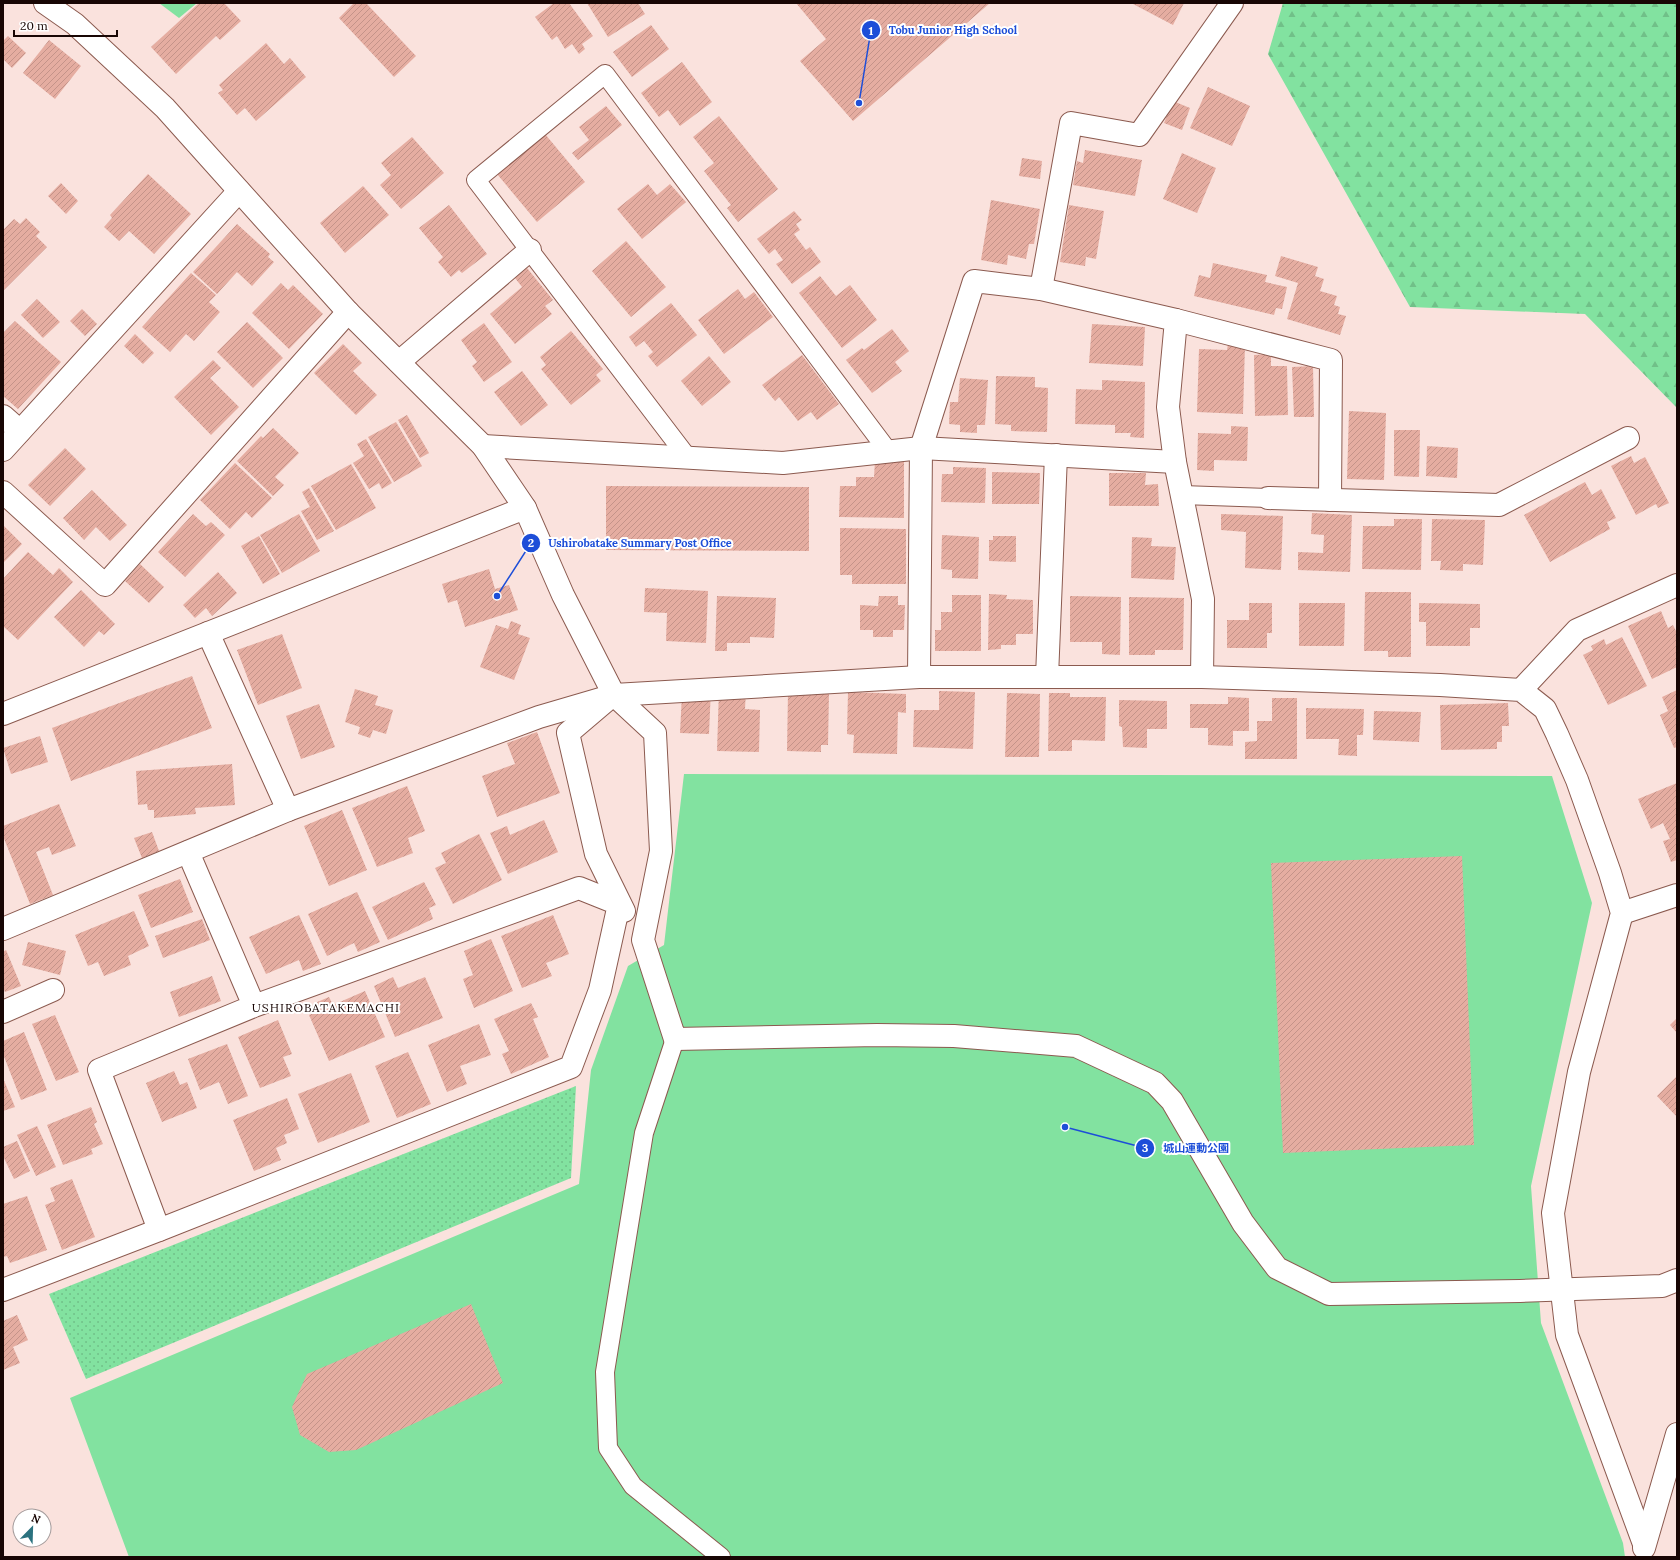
<svg xmlns="http://www.w3.org/2000/svg" width="1680" height="1560" font-family="Lora,'Noto Sans JP',serif">
	<defs>
		<pattern id="forest-firs" width="22" height="20" patternUnits="userSpaceOnUse"><rect width="22" height="20" fill="#82e2a0"/><path d="M5 1l3.5 6h-7zM16 11l3.5 6h-7z" fill="#70c088"/></pattern>
		<pattern id="park-dots" width="8" height="8" patternUnits="userSpaceOnUse"><rect width="8" height="8" fill="#82e2a0"/><path d="M2 2h.1M6 6h.1" fill="none" stroke="#70c088" stroke-width="1.8" stroke-linecap="round"/></pattern>
		<pattern id="building-hatch" width="6" height="6" patternUnits="userSpaceOnUse"><rect width="6" height="6" fill="#e5ada1"/><path d="M-1 1l2-2M0 6l6-6M5 7l2-2" fill="none" stroke="#c49389"/></pattern>
	</defs>
	<rect width="100%" height="100%" fill="#fae2dd"/>
	<path fill="url(#forest-firs)" d="M1283,3H1677V408L1585,314L1410,307L1268,54Z"/>
	<path fill="url(#park-dots)" d="M576,1086L571,1178L86,1379L49,1294Z"/>
	<g fill="#82e2a0">
		<path d="M159,3H197L179,18Z"/>
		<path d="M684,774L1552,776L1592,903L1531,1186L1541,1323L1623,1543L1625,1557H129L70,1398L579,1184L591,1070L628,966L664,945Z"/>
	</g>
	<g fill="url(#building-hatch)">
		<path d="M199,3H224L241,21L220,40L216,36L176,74L151,47Z"/>
		<path d="M354,3H366L416,56L394,77L339,18Z"/>
		<path d="M554,3H569L593,36L582,44L585,49L579,54L572,44L565,49L557,36L552,40L535,17Z"/>
		<path d="M587,3H638L645,14L608,37Z"/>
		<path d="M796,3H990L853,121L800,61L826,39Z"/>
		<path d="M1133,3H1184L1173,25L1133,4Z"/>
		<path d="M651,25L669,49L632,77L613,52Z"/>
		<path d="M8,36L26,53L12,68L3,59V41Z"/>
		<path d="M49,40L81,66L55,99L23,73Z"/>
		<path d="M266,43L284,64L290,58L306,77L256,121L245,108L237,115L218,93L223,90L219,85Z"/>
		<path d="M682,62L712,102L680,126L668,110L659,117L641,93Z"/>
		<path d="M1208,87L1250,106L1232,146L1190,128Z"/>
		<path d="M1173,101L1190,108L1182,130L1164,123Z"/>
		<path d="M606,106L622,125L578,160L572,153L589,140L579,127Z"/>
		<path d="M719,116L778,189L738,222L727,208L731,205L704,171L714,163L693,137Z"/>
		<path d="M545,134L585,182L537,222L497,174Z"/>
		<path d="M412,137L444,173L401,209L380,185L391,175L381,163Z"/>
		<path d="M1085,150L1142,160L1135,196L1073,185L1077,161L1083,163Z"/>
		<path d="M1182,153L1216,168L1197,213L1163,199Z"/>
		<path d="M1022,158L1042,161L1040,179L1019,176Z"/>
		<path d="M148,174L191,214L154,254L129,231L119,241L104,227L112,218L110,215Z"/>
		<path d="M61,183L78,201L66,214L48,196Z"/>
		<path d="M648,184L657,195L670,184L686,202L642,239L617,209Z"/>
		<path d="M363,186L389,215L345,253L320,223Z"/>
		<path d="M991,200L1040,209L1034,244H1029L1026,259L1008,255L1007,265L981,260Z"/>
		<path d="M449,205L487,254L462,273L459,270L451,277L438,262L443,257L419,228Z"/>
		<path d="M1069,205L1104,211L1096,259L1086,257L1085,266L1060,262Z"/>
		<path d="M794,211L802,220L796,224L800,230L794,234L806,250L810,247L821,262L792,284L776,264L783,260L775,249L769,254L757,239Z"/>
		<path d="M26,218L40,232L36,236L47,247L3,291V230L14,219L20,224Z"/>
		<path d="M237,224L270,254L268,257L274,262L252,286L237,272L217,294L193,272Z"/>
		<path d="M626,241L666,287L631,317L592,271Z"/>
		<path d="M1281,256L1318,267L1315,276L1324,279L1320,291L1337,296L1334,305L1340,307L1338,314L1346,316L1340,335L1287,319L1298,283L1275,276Z"/>
		<path d="M1213,263L1267,275L1265,282L1287,287L1282,309L1276,308L1274,315L1194,296L1199,275L1210,278Z"/>
		<path d="M527,268L553,300L545,306L552,314L515,344L490,314L522,287L515,278Z"/>
		<path d="M191,273L216,295L209,302L220,312L194,341L186,334L170,352L142,327Z"/>
		<path d="M820,276L836,296L850,285L877,320L842,348L799,293Z"/>
		<path d="M281,283L288,290L293,285L323,314L289,349L252,313Z"/>
		<path d="M738,289L745,299L754,292L773,317L724,354L698,320Z"/>
		<path d="M37,299L60,322L43,338L21,315Z"/>
		<path d="M671,303L697,335L657,367L648,356L653,352L644,341L636,347L629,337Z"/>
		<path d="M82,309L97,324L85,336L70,321Z"/>
		<path d="M15,321L61,362L18,409L3,396V333Z"/>
		<path d="M247,322L283,358L253,388L217,352Z"/>
		<path d="M484,323L512,362L484,382L472,366L477,362L461,340Z"/>
		<path d="M1092,324L1145,327L1143,366L1089,363Z"/>
		<path d="M892,329L909,351L895,362L902,371L872,393L846,360L862,348L864,350Z"/>
		<path d="M571,331L603,369L596,375L601,381L571,405L541,369L546,365L540,357Z"/>
		<path d="M135,334L154,353L143,364L124,346Z"/>
		<path d="M343,344L362,363L353,371L377,395L356,415L314,373Z"/>
		<path d="M1228,344L1245,345L1243,414L1197,412L1199,349L1227,350Z"/>
		<path d="M1271,354V366H1287L1288,415L1255,416L1254,355Z"/>
		<path d="M802,355L839,404L817,420L811,412L798,421L779,397L775,401L762,385Z"/>
		<path d="M709,356L731,382L702,406L681,381Z"/>
		<path d="M213,360L221,368L210,378L239,407L211,435L174,397Z"/>
		<path d="M1313,366L1314,417H1294L1292,367Z"/>
		<path d="M522,371L548,405L521,426L494,392Z"/>
		<path d="M996,376L1035,377V387L1048,388L1047,432L1011,431V425L995,424Z"/>
		<path d="M960,378L988,380L985,425H977V433L960,432V425L949,424L950,402H958Z"/>
		<path d="M1102,380L1145,382L1144,438L1130,437L1131,433H1115V425L1075,424L1076,389L1102,390Z"/>
		<path d="M1349,411L1386,413L1384,480L1347,479Z"/>
		<path d="M407,415L429,453L420,458L398,420Z"/>
		<path d="M396,422L422,466L394,482L368,437Z"/>
		<path d="M1231,426L1248,427L1247,461L1214,460V471L1197,470L1198,433L1231,434Z"/>
		<path d="M273,428L299,453L275,477L284,485L273,496L237,461L261,436L263,438Z"/>
		<path d="M1394,430H1420L1419,477L1394,476Z"/>
		<path d="M366,439L392,483L382,489L379,483L369,489L353,463L364,456L357,444Z"/>
		<path d="M1427,446L1458,448L1457,478L1426,476Z"/>
		<path d="M65,448L86,469L50,506L28,485Z"/>
		<path d="M1631,456L1634,463L1645,457L1669,503L1658,508L1656,504L1636,515L1611,466Z"/>
		<path d="M875,461H904V518L839,517L840,486H856V477H874Z"/>
		<path d="M235,463L272,498L252,518L246,512L230,529L200,500Z"/>
		<path d="M351,464L376,508L336,530L311,486Z"/>
		<path d="M953,467L986,468L985,503L941,502L942,474H953Z"/>
		<path d="M992,472L1040,473L1039,504H992Z"/>
		<path d="M1109,473H1146L1145,485L1158,484L1159,506H1109Z"/>
		<path d="M1585,482L1592,495L1601,489L1616,518L1607,522L1610,529L1550,562L1524,515Z"/>
		<path d="M606,486L809,487V551L606,550Z"/>
		<path d="M309,488L334,531L317,540L301,511L310,507L302,492Z"/>
		<path d="M92,490L127,525L110,541L96,527L84,540L63,518Z"/>
		<path d="M1312,513L1352,515L1350,572L1298,570V552L1323,553L1324,535L1311,534Z"/>
		<path d="M193,514L206,526L211,522L225,535L185,577L158,552Z"/>
		<path d="M299,514L320,551L282,573L260,535Z"/>
		<path d="M1221,514L1283,516L1281,570L1245,568L1246,532L1221,530Z"/>
		<path d="M1394,519H1422L1421,570L1362,569L1363,526H1394Z"/>
		<path d="M1432,519L1485,520L1483,565L1463,564V571L1440,570L1441,561H1431Z"/>
		<path d="M3,525L22,544L3,563Z"/>
		<path d="M840,528L906,529V584H852V575H840Z"/>
		<path d="M942,535L979,537L978,579L952,578V570L941,569Z"/>
		<path d="M259,536L280,574L263,584L241,546Z"/>
		<path d="M993,536H1016V562L989,561V540H993Z"/>
		<path d="M1132,537L1152,538L1151,546L1176,547L1174,580L1131,578Z"/>
		<path d="M28,552L53,575L59,568L73,582L18,640L3,626V579Z"/>
		<path d="M140,564L164,587L149,603L125,581Z"/>
		<path d="M489,569L495,589L509,585L518,610L465,627L457,600L448,603L442,584Z"/>
		<path d="M218,572L237,593L212,616L206,608L195,618L183,605Z"/>
		<path d="M645,588L708,591L706,643L666,641L667,613L644,612Z"/>
		<path d="M81,590L115,624L104,635L99,631L84,647L54,617Z"/>
		<path d="M1365,592H1411V657H1388V651H1364Z"/>
		<path d="M989,594L1007,595L1006,599L1033,600V634H1016V645H1001V649L988,650Z"/>
		<path d="M952,595H981V651H935V630H941V612H952Z"/>
		<path d="M717,596L776,598L774,638L750,637V643H727V651H715Z"/>
		<path d="M879,596H898V605H905L904,630H893V637H873V630H860V605L878,606Z"/>
		<path d="M1070,596L1121,597L1120,655L1102,654V642H1070Z"/>
		<path d="M1129,597L1184,598L1183,650H1155V655H1129Z"/>
		<path d="M1249,603H1272V633H1267V648H1227V620H1249Z"/>
		<path d="M1299,603H1345L1344,646H1299Z"/>
		<path d="M1419,603L1480,604V628H1470V646H1426V622H1419Z"/>
		<path d="M1661,611L1668,628L1673,625L1677,633V667L1652,679L1628,626Z"/>
		<path d="M511,621L521,625L518,634L530,638L514,680L480,667L496,625L508,629Z"/>
		<path d="M282,634L302,688L258,705L237,650Z"/>
		<path d="M1622,637L1647,686L1608,705L1583,655L1593,650L1591,646L1604,639L1606,645Z"/>
		<path d="M192,676L212,728L71,781L52,728Z"/>
		<path d="M711,688L709,734L680,733L682,694Z"/>
		<path d="M355,689L378,696L375,705L393,710L386,734L373,730L370,738L358,734L360,727L345,722Z"/>
		<path d="M719,689L746,690L745,709L760,710L759,752L717,751Z"/>
		<path d="M1677,690V747L1674,748L1660,715L1668,711L1662,697Z"/>
		<path d="M939,691L975,692L973,749L913,747L914,710H939Z"/>
		<path d="M788,692L829,693L828,745H821V752L787,751Z"/>
		<path d="M848,692L906,694V713L898,712L897,754L853,753L854,735L847,734Z"/>
		<path d="M1007,693L1040,694L1039,757H1005Z"/>
		<path d="M1049,693H1070V697H1106L1105,741L1072,740V751H1048Z"/>
		<path d="M1228,697L1249,698V731H1233V746L1208,745V728H1190V704H1228Z"/>
		<path d="M1272,698H1297V759H1245V742L1257,741V721H1272Z"/>
		<path d="M1119,700L1167,701V729H1147V748L1123,747L1122,727L1119,726Z"/>
		<path d="M1508,703L1509,726H1502V742H1497V749L1441,750L1440,705Z"/>
		<path d="M319,704L335,747L301,759L286,716Z"/>
		<path d="M1306,708L1364,709L1363,735H1357V756L1338,755L1339,739H1306Z"/>
		<path d="M1374,711L1421,712L1419,742L1373,740Z"/>
		<path d="M537,732L560,793L497,817L482,776L515,764L507,743Z"/>
		<path d="M40,736L48,762L11,774L3,748Z"/>
		<path d="M232,764L235,805L195,808L196,814L154,818V810H148L147,804L138,805L136,771Z"/>
		<path d="M1677,783V860L1671,862L1663,841L1670,839L1663,823L1651,829L1638,799Z"/>
		<path d="M407,786L425,831L408,838L413,853L377,867L352,808Z"/>
		<path d="M59,804L76,846L52,855L49,847L36,852L53,895L30,904L3,836V826Z"/>
		<path d="M342,810L367,870L329,886L304,826Z"/>
		<path d="M544,820L558,852L508,874L490,833L507,826L510,835Z"/>
		<path d="M152,832L159,851L142,858L134,838Z"/>
		<path d="M479,834L502,880L453,904L435,868L446,863L441,853Z"/>
		<path d="M1462,856L1474,1145L1283,1153L1271,863Z"/>
		<path d="M180,879L193,912L151,928L138,895Z"/>
		<path d="M424,882L436,905L429,908L433,919L388,940L372,907Z"/>
		<path d="M357,892L380,942L358,952L354,943L327,956L308,914Z"/>
		<path d="M134,911L149,946L128,956L131,965L104,976L98,962L88,966L75,935Z"/>
		<path d="M299,915L321,964L303,971L299,960L266,974L249,937Z"/>
		<path d="M553,915L569,954L546,963L552,976L522,988L501,936Z"/>
		<path d="M202,919L210,940L163,958L155,936Z"/>
		<path d="M491,939L513,991L474,1008L463,979L473,975L464,951Z"/>
		<path d="M28,942L66,951L60,975L22,965Z"/>
		<path d="M6,950L21,986L5,992L3,988V952Z"/>
		<path d="M212,976L221,1001L179,1017L170,992Z"/>
		<path d="M393,977L398,988L425,977L443,1018L395,1037L374,986Z"/>
		<path d="M365,991L385,1037L329,1061L309,1015L318,1011L315,1003L329,997L333,1005Z"/>
		<path d="M531,1003L538,1017L533,1019L549,1057L511,1074L502,1054L509,1051L494,1019Z"/>
		<path d="M55,1015L79,1072L56,1081L32,1024Z"/>
		<path d="M1677,1018V1033L1670,1025Z"/>
		<path d="M278,1020L292,1054L283,1057L291,1076L260,1088L238,1037Z"/>
		<path d="M479,1024L491,1055L460,1066L467,1084L447,1092L428,1045Z"/>
		<path d="M24,1032L47,1090L21,1100L3,1054V1041Z"/>
		<path d="M227,1044L248,1096L228,1104L219,1082L200,1090L188,1059Z"/>
		<path d="M408,1052L431,1104L397,1118L375,1066Z"/>
		<path d="M174,1071L180,1085L187,1082L197,1108L162,1122L146,1083Z"/>
		<path d="M351,1073L370,1122L318,1143L298,1094Z"/>
		<path d="M1677,1076V1117L1657,1096Z"/>
		<path d="M3,1078L15,1107L3,1111Z"/>
		<path d="M287,1098L299,1129L284,1135L287,1143L276,1148L281,1160L254,1171L233,1120Z"/>
		<path d="M91,1107L97,1122L94,1124L103,1144L91,1149L93,1154L63,1165L47,1125Z"/>
		<path d="M37,1126L56,1167L36,1176L17,1135Z"/>
		<path d="M17,1141L30,1171L14,1179L3,1156V1147Z"/>
		<path d="M72,1179L95,1237L62,1250L45,1205L55,1201L50,1188Z"/>
		<path d="M27,1196L47,1250L10,1263L7,1256L3,1257V1212H4L3,1204Z"/>
		<path d="M471,1304L503,1383L356,1450L329,1452L300,1435L292,1407L307,1374Z"/>
		<path d="M17,1315L28,1340L13,1347L20,1363L3,1370V1321Z"/>
	</g>
	<g fill="none" stroke-linecap="round" stroke-linejoin="round">
		<defs>
			<g id="lane">
				<path d="M688,458L476,180L605,74L888,451"/>
				<path d="M1182,495L1268,498"/>
				<path d="M675,1039L644,1133L605,1372L608,1448L633,1486L721,1557"/>
			</g>
			<g id="street">
				<path d="M45,3L75,24L165,108L348,312L483,446L525,508L563,595L614,695L655,733L661,851L643,940L675,1039L877,1035L954,1036L1076,1046L1155,1083L1172,1101L1243,1223L1277,1268L1329,1294L1520,1291L1662,1286L1677,1280"/>
				<path d="M1041,289L1071,123L1139,135L1232,3"/>
				<path d="M1176,320L1331,360L1330,500"/>
				<path d="M399,362L530,250"/>
				<path d="M3,416L20,431"/>
				<path d="M483,446L783,463L921,448L1175,462"/>
				<path d="M3,450L239,191"/>
				<path d="M3,492L105,585L348,312"/>
				<path d="M1268,498L1499,505L1628,438"/>
				<path d="M208,633L288,810"/>
				<path d="M919,677L921,448L974,281L1041,289L1176,320L1168,407L1175,462L1203,599L1202,677"/>
				<path d="M1047,677L1056,455"/>
				<path d="M1521,690L1577,630L1677,585"/>
				<path d="M608,699L568,733L596,854L624,911"/>
				<path d="M3,714L525,508"/>
				<path d="M188,852L254,1006L99,1070L159,1230L571,1067L600,990L619,904L579,888L254,1006"/>
				<path d="M1622,913L1677,895"/>
				<path d="M3,929L288,810L539,717L614,695L919,677H1202L1440,685L1521,690L1545,709L1557,734L1577,780L1610,873L1622,913L1579,1072L1553,1213L1567,1335L1644,1544"/>
				<path d="M3,1012L53,990"/>
				<path d="M3,1290L159,1230"/>
				<path d="M1644,1548L1677,1434"/>
			</g>
		</defs>
		<use href="#lane" stroke="#8b5a4f" stroke-width="20"/>
		<use href="#street" stroke="#8b5a4f" stroke-width="24"/>
		<use href="#lane" stroke="#fff" stroke-width="18"/>
		<use href="#street" stroke="#fff" stroke-width="22"/>
	</g>
	<g text-anchor="middle" dominant-baseline="central" stroke-width="4" stroke-linejoin="round" paint-order="stroke">
		<g font-size="12" letter-spacing="1" fill="#180604" stroke="#fff">
			<text x="326" y="1007">USHIROBATAKEMACHI</text>
		</g>
	</g>
	<path fill="none" stroke="#1d4ed8" stroke-width="1.5" d="M859 103L871 30M497 596L531 543M1065 1127L1145 1148"/>
	<g fill="#1d4ed8" stroke="#fff" stroke-width="1.5">
		<circle cx="859" cy="103" r="4"/>
		<circle cx="497" cy="596" r="4"/>
		<circle cx="1065" cy="1127" r="4"/>
		<circle cx="871" cy="30" r="10"/>
		<circle cx="531" cy="543" r="10"/>
		<circle cx="1145" cy="1148" r="10"/>
	</g>
	<g font-size="12" text-anchor="middle" font-weight="bold" fill="#fff">
		<text x="871" y="35">1</text>
		<text x="531" y="547">2</text>
		<text x="1145" y="1152">3</text>
	</g>
	<g font-size="11" text-anchor="middle" font-weight="bold" fill="#1d4ed8" stroke="#fff" stroke-width="4" stroke-linejoin="round" paint-order="stroke">
		<text x="953" y="34">Tobu Junior High School</text>
		<text x="640" y="547">Ushirobatake Summary Post Office</text>
		<text x="1196" y="1152">城山運動公園</text>
	</g>
	<rect width="1680" height="1560" fill="none" stroke="#180604" stroke-width="8"/>
	<g transform="translate(32 1528) rotate(23)"><circle r="19" fill="#ffffff" stroke="#a39b9b"/>
	<path d="M0-3L7 15L0 10L-7 15Z" fill="#2b727f"/>
	<text y="-6" font-size="11" font-weight="bold" text-anchor="middle" fill="#180604">N</text>
	</g>
	<path d="M14 30v6h103v-6" fill="none" stroke="#180604" stroke-width="2"/>
	<text x="20" y="30" font-size="12" fill="#180604" stroke="#ffffff" stroke-width="3" paint-order="stroke">20 m</text>
</svg>
